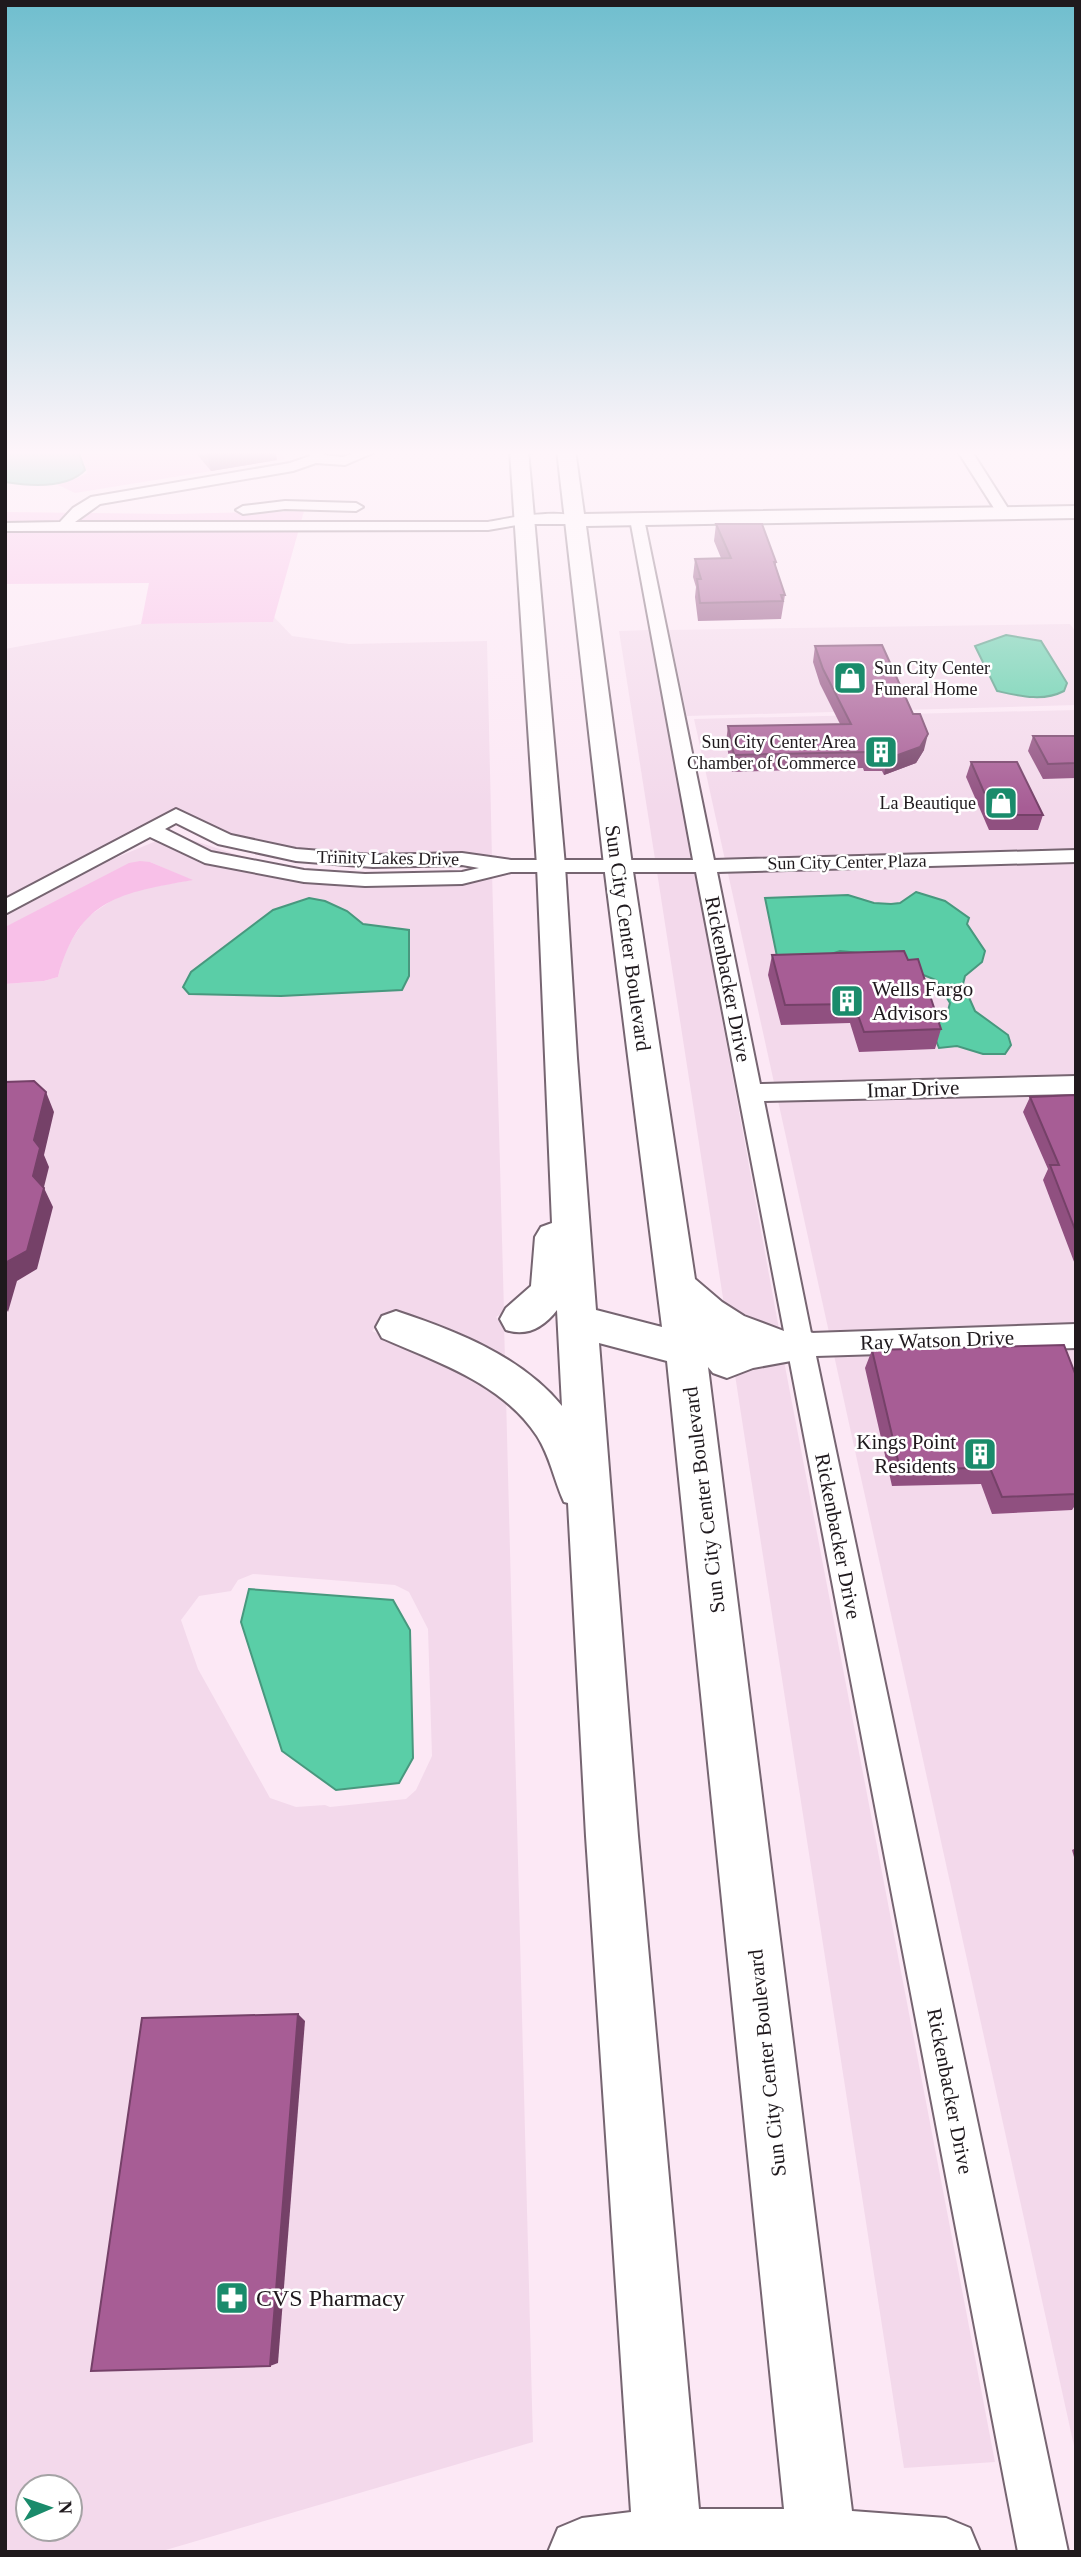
<svg xmlns="http://www.w3.org/2000/svg" width="1081" height="2557" font-family="Georgia,serif">
	<rect width="100%" height="100%" fill="#fce8f5"/>
	<g fill="#f3d9eb" fill-rule="evenodd">
		<path d="M274,617L292,636L349,644L487,641L492,859L295,858L176,818L97,851L5,899V649L141,624L273,622Z"/>
		<path d="M1070,624L1076,632V705L687,716L669,630Z"/>
		<path d="M649,630L693,859H655L619,631Z"/>
		<path d="M1076,710V2455L694,719Z"/>
		<path d="M173,834L288,871L492,873L504,1312L496,1317L504,1325L505,1359L391,1310L372,1331L475,1376L506,1396L533,2442L159,2552H5V984L44,981L58,977L65,950L86,918L115,898L141,889L191,880L150,862L5,927V916L113,859ZM309,898L325,901L347,911L363,924L399,927L281,996ZM253,1574L395,1585L409,1592L428,1629L432,1756L416,1790L406,1799L330,1807L325,1805L296,1807L270,1798L198,1669L181,1620L199,1596L231,1591L238,1580ZM28,2487H70V2529H28Z"/>
		<path d="M657,872H695L779,1329L725,1311Z"/>
		<path d="M784,1361L995,2462L904,2468L735,1375L741,1370L755,1366H768V1363Z"/>
	</g>
	<g fill="#f8c0e8">
		<path d="M81,450H278L286,459L75,493L56,484L78,478L87,473Z"/>
		<path d="M304,511L273,622L141,624L149,583L5,584V512L174,514Z"/>
		<path d="M140,861L150,862L193,880C121,893 79,898 58,977L44,981L5,984V927L129,863Z"/>
	</g>
	<g fill="#5acea7" stroke="#48987e" stroke-width="2">
		<path d="M5,450H78L85,470C67,489 30,486 5,482Z"/>
		<path d="M1006,635L1041,641L1067,683L1064,691C1043,702 1020,696 997,691L975,646Z"/>
		<path d="M916,892L945,901L969,918L967,924L985,951L982,962L965,976L963,984L975,1011L1008,1035L1011,1045L1005,1054H983L957,1046L939,1048L929,1023L933,1018L947,1015L950,1003L936,980L871,954L840,951L780,971L765,898L848,895L874,903L891,904L900,903Z"/>
		<path d="M309,898L325,901L347,911L363,924L409,930V976L402,990L281,996L189,994L183,987L191,972L273,910Z"/>
		<path d="M249,1589L393,1600L410,1630L413,1758L399,1783L336,1790L282,1751L241,1622Z"/>
	</g>
	<g fill="none" stroke-linecap="round" stroke-linejoin="round">
		<defs>
			<g id="street">
				<path d="M309,450H323L324,455L343,457L361,450L375,452L345,465L316,463L293,471L100,504L75,522H488C507,518 568,507 581,520L574,524H523L488,530L5,531V523L60,522L73,508L91,497L290,463L310,456Z"/>
				<path d="M957,450H971L1011,513L1009,516H999Z"/>
				<path d="M285,501L356,503L363,507L356,511L285,509L243,514L236,510L243,506Z"/>
				<path d="M637,515L644,519L714,860L1076,850V862L717,872L760,1084L1076,1076V1094L764,1101L811,1333L1076,1324V1348L816,1356L1068,2552H1018L696,872H511L462,884L365,886L304,882L205,863L150,837L5,914V899L176,809L231,835L296,849L373,855L462,853L511,860H693L630,519ZM176,823L218,844L296,861L373,867L462,865L479,868L462,872L365,874L304,870L211,852L165,829Z"/>
			</g>
			<path id="secondary" d="M510,450H528L565,866L577,1058L596,1310L662,1327L604,865L557,450H575L584,514L1076,506V518L586,526L632,865L695,1279L722,1302L744,1316L784,1331L799,1329L813,1333L819,1345L813,1357L753,1368L727,1378L713,1373L708,1367L852,2511L946,2518L970,2528L980,2552H548L558,2528L582,2518L631,2512L586,1836L568,1503L564,1502C554,1480 550,1456 537,1436C502,1383 437,1362 382,1338L376,1327L382,1316L396,1311C456,1331 521,1356 562,1406L557,1310C544,1327 527,1337 506,1330L500,1319L506,1308L531,1286L535,1237L541,1227L552,1223L537,866ZM599,1343L667,1361L784,2509H699L638,1836Z"/>
		</defs>
		<use href="#street" stroke="#766571" stroke-width="4"/>
		<use href="#secondary" stroke="#766571" stroke-width="4"/>
		<use href="#street" fill="#fff" fill-rule="evenodd"/>
		<use href="#secondary" fill="#fff" fill-rule="evenodd"/>
	</g>
	<g fill="#905080">
		<path d="M196,450H275L277,460L211,471L196,453Z"/>
		<path d="M716,524L776,562V567L785,595L781,619L698,621L695,597L696,587L693,577L695,559L721,558L714,541Z"/>
		<path d="M815,646L924,750L916,763L884,775L882,771H864L863,768L732,772L726,742L728,726L840,724L820,684L813,662Z"/>
		<path d="M1033,736H1076V778L1043,779L1028,751Z"/>
		<path d="M971,762L1043,815L1038,830H989L966,777Z"/>
		<path d="M772,955L941,1029L935,1049L859,1052L850,1023L781,1025L768,975Z"/>
		<path d="M1076,1095V1267L1043,1180L1048,1169L1023,1112L1030,1097Z"/>
		<path d="M872,1350L1076,1376V1504L1072,1510L992,1514L981,1484L892,1486L865,1368Z"/>
		<path d="M1076,1848V1864L1072,1850Z"/>
	</g>
	<g fill="#754168">
		<path d="M233,450H275L277,460L211,471L207,454Z"/>
		<path d="M928,734L924,750L916,763L884,775L887,759Z"/>
		<path d="M46,1092L54,1112L44,1155L49,1167L42,1195L33,1176L34,1140Z"/>
		<path d="M44,1188L53,1207L37,1269L17,1281L8,1312L5,1306V1269L7,1262Z"/>
		<path d="M298,2014L305,2021L278,2363L270,2366Z"/>
	</g>
	<g fill="#a75d95" stroke="#754168" stroke-width="2">
		<path d="M204,450H233L207,454Z"/>
		<path d="M716,524H762L776,562H774L785,595H781L783,601L700,603L697,579H701L695,559L731,558Z"/>
		<path d="M882,645L913,714H920L928,734L920,747L887,759L885,755H868L867,752L734,755L728,726L851,724L823,669L815,646Z"/>
		<path d="M1033,736H1076V763L1048,764Z"/>
		<path d="M971,762H1017L1043,815H994Z"/>
		<path d="M904,951L908,960L918,959L941,1029L864,1032L854,1004L785,1005L772,955Z"/>
		<path d="M34,1081L46,1092L34,1140L40,1148L33,1176L44,1188L27,1251L7,1262L5,1269V1082Z"/>
		<path d="M1076,1095V1232L1050,1165H1059L1030,1097Z"/>
		<path d="M1064,1345L1076,1376V1494L1002,1497L990,1468L900,1469L872,1350Z"/>
		<path d="M298,2014L270,2366L91,2371L142,2018Z"/>
	</g>
	<linearGradient id="sky" x2="0" y2="1"><stop stop-color="#6fbece"/><stop offset="0.56" stop-color="#fef5fa"/><stop offset="1" stop-color="#fef5fa" stop-opacity="0"/></linearGradient>
	<rect width="1081" height="808" fill="url(#sky)"/>
	<defs>
		<symbol id="shop-square" viewBox="-11 -11 22 22"><rect x="-9" y="-9" width="18" height="18" rx="4" fill="#1a8b6b" stroke="#fff"/><path d="M-5-2.5h2.3a2.7 3.5 0 0 1 5.4 0H5L5.5 6h-11ZM-1.5-2.5h3a1.5 2.3 0 0 0-3 0Z" fill="#fff"/></symbol>
		<symbol id="building-square" viewBox="-11 -11 22 22"><rect x="-9" y="-9" width="18" height="18" rx="4" fill="#1a8b6b" stroke="#fff"/><path d="M-4-6H4V6H1V3H-1V6H-4ZM-2.5-4.3h1.7v1.8h-1.7ZM.8-4.3h1.7v1.8H.8ZM-2.5-1h1.7V.8h-1.7ZM.8-1h1.7V.8H.8Z" fill="#fff"/></symbol>
		<symbol id="pharmacy-square" viewBox="-11 -11 22 22"><rect x="-9" y="-9" width="18" height="18" rx="4" fill="#1a8b6b" stroke="#fff"/><path d="M-2-6h4v4h4v4h-4v4h-4v-4h-4v-4h4Z" fill="#fff"/></symbol>
	</defs>
	<g fill-rule="evenodd">
		<use href="#shop-square" x="831" y="659" width="38" height="38"/>
		<use href="#building-square" x="862" y="733" width="38" height="38"/>
		<use href="#shop-square" x="982" y="784" width="38" height="38"/>
		<use href="#building-square" x="828" y="982" width="38" height="38"/>
		<use href="#building-square" x="961" y="1435" width="38" height="38"/>
		<use href="#pharmacy-square" x="213" y="2279" width="38" height="38"/>
	</g>
	<g text-anchor="middle" dominant-baseline="central" stroke-width="5" stroke-linejoin="round" paint-order="stroke">
		<g font-size="18" fill="#1f191d" stroke="#fff" text-anchor="end">
			<text x="874" y="668" text-anchor="start">Sun City Center<tspan x="874" dy="21">Funeral Home</tspan></text>
			<text x="856" y="742">Sun City Center Area<tspan x="856" dy="21">Chamber of Commerce</tspan></text>
			<text x="976" y="803">La Beautique</text>
		</g>
		<g font-size="18" fill="#1f191d" stroke="#fff">
			<text transform="translate(388 858) rotate(1)">Trinity Lakes Drive</text>
			<text transform="translate(847 862) rotate(-1)">Sun City Center Plaza</text>
		</g>
		<g font-size="21" fill="#1f191d" stroke="#fff">
			<text transform="translate(628 938) rotate(82)">Sun City Center Boulevard</text>
			<text transform="translate(728 979) rotate(79)">Rickenbacker Drive</text>
			<text transform="translate(913 1089) rotate(-2)">Imar Drive</text>
			<text transform="translate(937 1340) rotate(-2)">Ray Watson Drive</text>
			<text transform="translate(704 1500) rotate(-97)">Sun City Center Boulevard</text>
			<text transform="translate(838 1536) rotate(79)">Rickenbacker Drive</text>
			<text transform="translate(767 2063) rotate(-96)">Sun City Center Boulevard</text>
			<text transform="translate(950 2091) rotate(79)">Rickenbacker Drive</text>
		</g>
		<g font-size="21" fill="#1f191d" stroke="#fff" text-anchor="start">
			<text x="872" y="989">Wells Fargo<tspan x="872" dy="24">Advisors</tspan></text>
			<text x="956" y="1442" text-anchor="end">Kings Point<tspan x="956" dy="24">Residents</tspan></text>
		</g>
		<g font-size="24" fill="#1f191d" stroke="#fff" text-anchor="start">
			<text x="256" y="2298">CVS Pharmacy</text>
		</g>
	</g>
	<rect width="1081" height="2557" fill="none" stroke="#1f191d" stroke-width="14"/>
	<g transform="translate(49 2508) rotate(88)"><circle r="33" fill="#ffffff" stroke="#a5a3a5" stroke-width="2"/>
	<path d="M0-5L12 26L0 18L-12 26Z" fill="#1a8b6b"/>
	<text y="-10" font-size="19" font-weight="bold" text-anchor="middle" fill="#1f191d">N</text>
	</g>
</svg>
